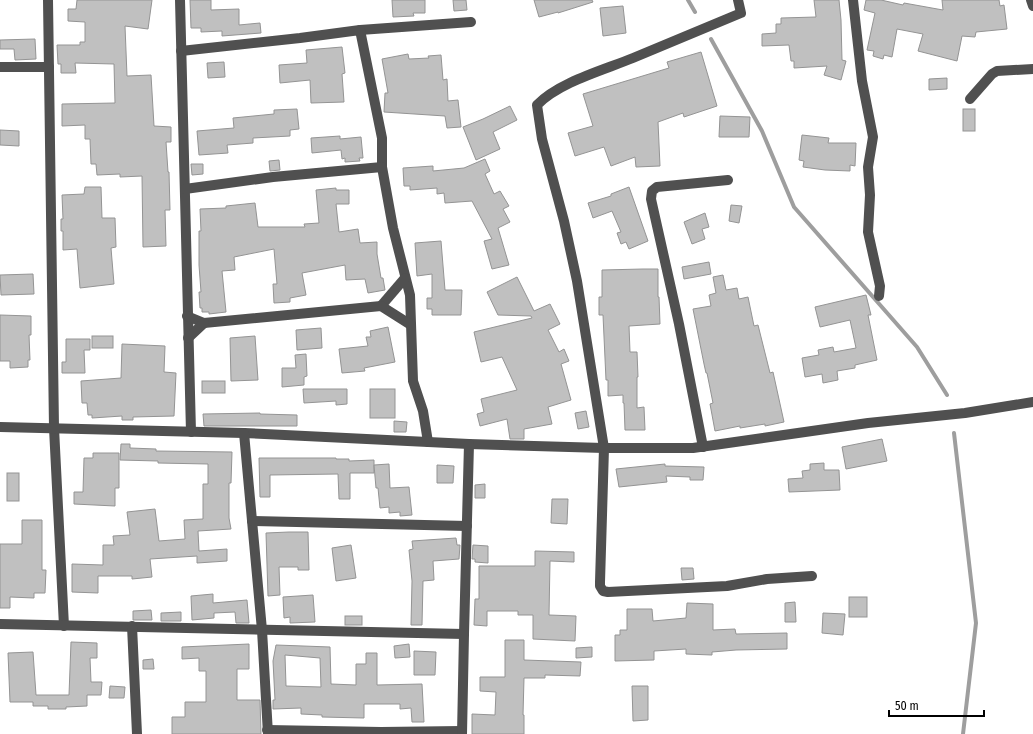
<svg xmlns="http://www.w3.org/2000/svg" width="1033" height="734" font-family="'Fira Sans Condensed',sans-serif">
	<rect width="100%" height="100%" fill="#fff"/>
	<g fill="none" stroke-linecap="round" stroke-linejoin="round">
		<g stroke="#9e9e9e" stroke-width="4">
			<path d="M688,0L695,12"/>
			<path d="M711,39L762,131L794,207L917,347L947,395"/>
			<path d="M954,433L976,623L963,734"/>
		</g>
	</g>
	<g fill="#c0c0c0" stroke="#949494" fill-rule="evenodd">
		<path d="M77,0H152L148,29L125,26L127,76L151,75L154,126L171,127V142H166L168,172H169L170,210H165L166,246L143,247L142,176L120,177V174L97,175L96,164H91L90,139H85V125L62,126V104L115,103L114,64L75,63L76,73H61V64H58L57,45H80V42H85V22L68,21V9H76Z"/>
		<path d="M190,0H211V10L239,9V25L260,23L261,33L222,36V31L201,32V28H191Z"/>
		<path d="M392,0H425V13H413L414,16L393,17Z"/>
		<path d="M453,0H466L467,10L454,11Z"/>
		<path d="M534,0H592L593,2L558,13V12L539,17Z"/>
		<path d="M814,0H839L841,20L842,60L846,61L841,80L824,75L827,66L794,68V61H791L789,45L762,46V34L776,33V24H781V18L816,17Z"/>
		<path d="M866,0H881L903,5L904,3L943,10L942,0H999L1000,6L1004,5L1007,29L976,32L975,37L962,36L957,61L918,51L923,34L897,29L892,57L884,55L883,59L873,56L874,51L867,50L875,13L864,10Z"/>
		<path d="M623,6L626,33L603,36L600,8Z"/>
		<path d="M35,39L36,59L15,60L14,49H0V40Z"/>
		<path d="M342,47L345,73L342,74L344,102L311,103L310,80L280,83L279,65L307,63L306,50Z"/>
		<path d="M701,52L717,106L684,117L683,113L658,122L660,166L636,167L635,157L611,166L604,147L575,156L568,133L593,126L583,94L669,68L667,62Z"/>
		<path d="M408,54L409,59L429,58L428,56L441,55L443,80L447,79L448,101L458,100L461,127L447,128L445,116L384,112L385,93H388L382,59Z"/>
		<path d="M224,62L225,77L208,78L207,63Z"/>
		<path d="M947,78V89L929,90V79Z"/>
		<path d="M510,106L517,120L493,132L500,149L476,160L463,127L483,119Z"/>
		<path d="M297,109L299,129L290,130V136L253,138V143L227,145L228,153L199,155L197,131L234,128L233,118L274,114V110Z"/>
		<rect x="963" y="109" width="12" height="22"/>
		<path d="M720,116L750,117L749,137H719Z"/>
		<path d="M0,130L19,131V146L0,145Z"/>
		<path d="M802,135L829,138L828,143H856L855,166L850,165V171L825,170L803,167L804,161L799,160Z"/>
		<path d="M340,136V139L361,137L363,158H359L360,161L345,162V158L342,159L341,150L312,153L311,138Z"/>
		<path d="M485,159L490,171L485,174L494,194L500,191L509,206L503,209L510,222L498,228L509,265L492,269L484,241L492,239L472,201L445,203L444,193L437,194V188L410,190V186H404L403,168L433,166V171L464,168Z"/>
		<path d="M279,160L280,170L270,171L269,161Z"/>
		<path d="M191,164H203V174L192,175Z"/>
		<path d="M85,187H101L102,218H115L116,247L111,248L114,284L80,288L77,249L63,250V231H61V219H63L62,195L84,194Z"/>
		<path d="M629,187L648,241L629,249L626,242L621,244L617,233L621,232L612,211L593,218L588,203L611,196V194Z"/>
		<path d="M336,188V190H349V204H336L339,232L358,229L360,243L377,242V254L381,278H383L385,290L368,293L365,279L346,280L345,265L302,273L306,295L290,298V302L274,303L273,284H277L274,249L234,257L235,270L222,271L226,312L209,314V312H202V308H200L199,292H201L199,265V231H201L200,209L226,208V206L255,203L258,227H305L304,224L319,223L316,190Z"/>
		<path d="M731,205L742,206L739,223L729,221Z"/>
		<path d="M705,213L709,227L702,229L705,239L692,244L684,222Z"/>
		<path d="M441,241L445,290H462L461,315H432V309H427V298H432V274L417,276L415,243Z"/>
		<path d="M709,262L711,274L684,279L682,267Z"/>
		<path d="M643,269H658V297H659L660,324L629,326L630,352H637L638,377H637V408L644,407L645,430H625L624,403H623V395L608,396V380H606L603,315H599V297H602V270Z"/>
		<path d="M33,274L34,294L1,295L0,275Z"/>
		<path d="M723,275L726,290L737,288L739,299L748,297L754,326L758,325L770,373L773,372L784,422L765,426V424L740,428V426L715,431L710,404L713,403L707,373H706L704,364L693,309L711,306L709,295L716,293L713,277Z"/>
		<path d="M517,277L534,311L550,304L560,324L548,330L559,352L564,349L569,361L561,364L571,400L548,407L552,424L524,429V439H510L507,419L480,426L477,414L484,412L481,399L517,390L502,357L481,362L474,332L532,318L531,316L498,315L487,292Z"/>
		<path d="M866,295L871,315H868L877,360L855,365V368L837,371L838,380L823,383L822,374L805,377L802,358L819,355L818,350L833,347L834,352L856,348L850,320L820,327L815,307Z"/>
		<path d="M0,315L31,316V335H29L30,360H28V367L10,368V361H0Z"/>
		<path d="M388,327L395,362L364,368L365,371L342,373L339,349L368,346L366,337H371L370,331Z"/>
		<path d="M321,328L322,348L297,350L296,330Z"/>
		<rect x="92" y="336" width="21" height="12"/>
		<path d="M255,336L258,380L231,381L230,338Z"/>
		<path d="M66,339H90V350H84L85,373H62V362H66Z"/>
		<path d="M122,344L165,346L164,372L176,373L174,416L133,417V420H122V416L92,418V415H88L87,403H82L81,381L121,378Z"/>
		<path d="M306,354L307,376L304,377V385L282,387V368H296L295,355Z"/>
		<rect x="202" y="381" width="23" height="12"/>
		<path d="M303,389H347V404L336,405V401L304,403Z"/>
		<rect x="370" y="389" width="25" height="29"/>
		<path d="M586,411L589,427L578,429L575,413Z"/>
		<path d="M260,413V414L297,415V426H204L203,414Z"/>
		<path d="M394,421L407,422L406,432H394Z"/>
		<path d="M882,439L887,461L846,469L842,447Z"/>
		<path d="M121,444H130V448L156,449V451L232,452L231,483H229V518L231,529L198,531L199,551L227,549V561L197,563V556L150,559L152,577L132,579V576H98V593L72,592V564L103,565V545H114L113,536L130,535L127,512L155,509L159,541L185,539L184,520L203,519V484H208V464L158,463V461L120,460Z"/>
		<path d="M93,453H119V488H115V506L74,504V492H83L84,458H93Z"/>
		<path d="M259,458H336V459H349V461L374,460V473H350V499H339L338,474L270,475V497H260Z"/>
		<path d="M824,463V470H839L840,490L789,492L788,479L803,478L802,471L810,470V464Z"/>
		<path d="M389,464L390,488L409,487L412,515L400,516V512L389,513V507L380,508L378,488H376L374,465Z"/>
		<path d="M665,464V466L704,467L703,480H690V477L666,476L667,482L619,487L616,469Z"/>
		<path d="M437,465L454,466L453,483H437Z"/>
		<rect x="7" y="473" width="12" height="28"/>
		<path d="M485,484V498H475V485Z"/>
		<path d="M552,499H568L567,524L551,523Z"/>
		<path d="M22,520H42V570H46L45,593H34V598L10,597V608H0V544H22Z"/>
		<path d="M289,532H308L309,570H298V567H279L280,595L268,596L266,533Z"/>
		<path d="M456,538L457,545H460L459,559L433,561L434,580L423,581L422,625H411L412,581L409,550L413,549L412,541Z"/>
		<path d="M351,545L356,578L336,581L332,548Z"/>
		<path d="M473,545L488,546V563L475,562V559H472Z"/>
		<path d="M535,551L574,552V562L550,561L549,615L576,616L575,641L533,639V615H518V611H487V626L474,625L475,599H479V566H535Z"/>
		<path d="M681,568H693L694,579L682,580Z"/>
		<path d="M213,594V603L247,600L249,623H236L235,612L214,613V618L192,620L191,596Z"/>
		<path d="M313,595L315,622L290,623V617L284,618L283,597Z"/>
		<rect x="849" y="597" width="18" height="20"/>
		<path d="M795,602L796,622H785V603Z"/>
		<path d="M687,603L713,604V630L735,629L736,634L787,633V649L736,650L712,652V655L686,654V649L654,651V660L615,661V635H620V630H627V609H652L653,621L686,618Z"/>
		<path d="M151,610L152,620H133V611Z"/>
		<path d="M181,612V621H161V613Z"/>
		<path d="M823,613L845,614L843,635L822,633Z"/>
		<rect x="345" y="616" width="17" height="9"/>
		<path d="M505,640H524V660L581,662L580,676L545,675V678H524L523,715H524V734H472V714L495,715L496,692L480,691V677H505Z"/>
		<path d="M71,642L97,643V658H90L91,682H102L101,695H87V706L66,707V709H48V706H33V702H10L8,653L33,652L36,695H69Z"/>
		<path d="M249,644V669H237V700H260L261,734H172V717H185V702H206V671H199V658L182,659V647Z"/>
		<path d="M409,644L410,657L395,658L394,646Z"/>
		<path d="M276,645L330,647L331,684L356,685V664H366V653H377V685L422,684L424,722H412L411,708L400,709V704H364V718L322,717V715L301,714V708L273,709V700H275L273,661ZM285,655L320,658L321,687L286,686Z"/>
		<path d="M592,647V657L576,658V648Z"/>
		<path d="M414,651L436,652L435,675H414Z"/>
		<path d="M153,659L154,669H143V660Z"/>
		<path d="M110,686L125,687L124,698H109Z"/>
		<path d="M632,686H648V720L633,721Z"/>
	</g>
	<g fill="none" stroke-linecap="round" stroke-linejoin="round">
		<g stroke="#505050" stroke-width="10">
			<path d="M48,0L54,428L64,626"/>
			<path d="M180,0L191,432"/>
			<path d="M738,0L741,13C705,28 669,43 633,58C604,70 559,82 537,105L542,139L564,221L577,281L604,448L600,582V586L603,591L608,592L727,586L767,579L812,576"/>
			<path d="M853,0L862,81L873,137L868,167L870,195L868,232L880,286L879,296"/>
			<path d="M1031,0L1033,6"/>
			<path d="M360,30L471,22"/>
			<path d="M181,51L300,38L360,30L382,138V167L393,228L410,295L413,381L423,411L428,442"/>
			<path d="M0,67H49"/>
			<path d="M970,99L992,74L997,71L1033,69"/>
			<path d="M185,189L273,177L382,167"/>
			<path d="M381,306L405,278"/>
			<path d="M187,316L204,323L381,306L411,325"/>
			<path d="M188,338L204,323"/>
			<path d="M0,427L244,433L469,444L604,448H693L868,423L965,413L1033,402"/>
			<path d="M244,433L262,630L268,734"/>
			<path d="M703,447L679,324L651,199L652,191L657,187L728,180"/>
			<path d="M252,521L467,526"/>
			<path d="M0,624L464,634"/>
			<path d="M132,626L137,734"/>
			<path d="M267,730L381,732L462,731"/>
			<path d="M462,734L464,634L469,444"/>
		</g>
	</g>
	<path d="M889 710v6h95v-6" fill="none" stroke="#000000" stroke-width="2"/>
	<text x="895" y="710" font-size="12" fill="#000000" stroke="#ffffff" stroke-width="3" paint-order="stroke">50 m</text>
</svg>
